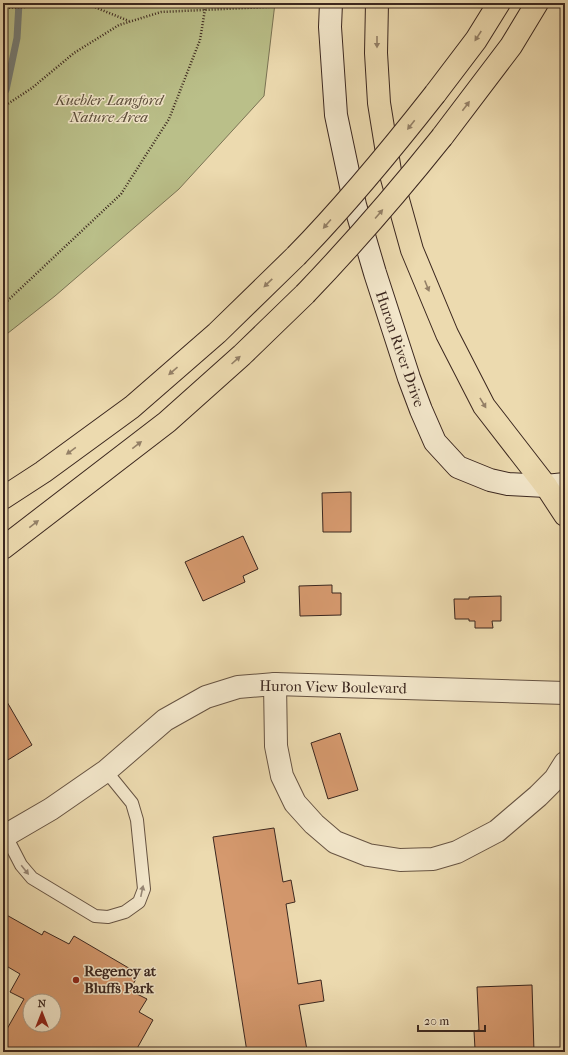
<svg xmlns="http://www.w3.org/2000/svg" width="568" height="1055" font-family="'IM FELL French Canon',serif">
	<rect width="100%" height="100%" fill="#ecdaaf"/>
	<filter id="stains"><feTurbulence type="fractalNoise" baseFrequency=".005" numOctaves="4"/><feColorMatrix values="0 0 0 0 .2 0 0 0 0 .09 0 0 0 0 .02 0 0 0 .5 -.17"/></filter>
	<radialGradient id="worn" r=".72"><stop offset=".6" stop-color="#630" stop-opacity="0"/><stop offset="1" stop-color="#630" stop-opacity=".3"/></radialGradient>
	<path fill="#babf89" stroke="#7a7354" d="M3,3H275L264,96L179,189L55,296L3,337Z"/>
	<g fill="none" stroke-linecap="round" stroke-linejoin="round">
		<path stroke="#757e78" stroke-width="7" d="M6,90L17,38L19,3"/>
	</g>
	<g fill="#d5996e" stroke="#3b271f" fill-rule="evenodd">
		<path d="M351,492V532H323L322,493Z"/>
		<path d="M243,536L258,569L243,576L245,582L203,601L185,562Z"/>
		<path d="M332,585V593H341V615L300,616L299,586Z"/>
		<path d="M501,596V621H492L493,628H475V621H469V619H455L454,599H469V597Z"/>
		<path d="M3,695L32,745L3,763Z"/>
		<path d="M340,733L358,790L328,799L311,743Z"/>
		<path d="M274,828L283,882L291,880L295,902L286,904L298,984L321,980L324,1001L299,1005L307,1050L297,1052H247L213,837Z"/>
		<path d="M3,913L42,935L44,931L69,944L74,936L139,974L132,986L139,990L137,994L147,999L139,1012L153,1020L135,1052H3V1036L24,999L10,992L20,974L3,964ZM30,1001H54V1025H30Z"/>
		<path d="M532,985L534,1052H480V1049H475L474,1031L479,1030L477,987Z"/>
	</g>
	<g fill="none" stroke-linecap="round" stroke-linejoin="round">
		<defs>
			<path id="lane" d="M6,836L21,865L32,878L95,916L108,917L125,912L139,902L144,889L137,820L132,803L106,771"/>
			<g id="street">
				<path d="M275,684L276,746L282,776L295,803L314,824L335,842L368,855L400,860L433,859L457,852L497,831L538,796L555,779L565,763"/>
				<path d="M3,837L51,809L106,771L165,720L206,697L238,687L275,684L565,693"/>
			</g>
			<path id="secondary" d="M331,3L330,27L336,115L355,205L375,273L409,378L421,410L435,442L458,467L490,480L508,484L546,486L565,484"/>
			<path id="primary" d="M546,486L565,515"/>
			<g id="highway">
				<path d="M377,3L376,53L379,103L390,171L412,250L447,334L484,406L546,486"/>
				<path d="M435,94L476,40L499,3"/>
				<path d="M442,137L511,46L537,3"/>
				<path d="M3,498L43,472L132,407L217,333L296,256"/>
				<path d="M3,548L167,422L242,355L305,294"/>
			</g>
		</defs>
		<use href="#lane" stroke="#675443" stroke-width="14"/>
		<use href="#street" stroke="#675443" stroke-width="24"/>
		<use href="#secondary" stroke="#3b271f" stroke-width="24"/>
		<use href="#primary" stroke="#3b271f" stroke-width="24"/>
		<use href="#highway" stroke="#3b271f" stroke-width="24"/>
		<g stroke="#3b271f" stroke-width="2.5" stroke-dasharray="1 2" stroke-linecap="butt">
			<path d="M3,8L87,4L129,21"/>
			<path d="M3,107L32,88L74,53L119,25L161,12L308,5"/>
			<path d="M3,305L121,194L169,119L200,40L206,3"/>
		</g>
		<use href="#lane" stroke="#f3e7cb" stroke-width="12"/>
		<use href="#street" stroke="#f3e7cb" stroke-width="22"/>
		<use href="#secondary" stroke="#f3e7cb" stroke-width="22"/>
		<use href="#primary" stroke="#ecdaaf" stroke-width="22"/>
		<use href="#highway" stroke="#ecdaaf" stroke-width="22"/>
		<defs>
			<g id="highway-bridge">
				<path d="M296,256C346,205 391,150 435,94"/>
				<path d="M305,294C353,244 398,192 442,137"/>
			</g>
		</defs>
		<use href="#highway-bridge" stroke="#3b271f" stroke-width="24" stroke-linecap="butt"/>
		<use href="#highway-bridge" stroke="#ecdaaf" stroke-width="22"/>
	</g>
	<defs><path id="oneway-solid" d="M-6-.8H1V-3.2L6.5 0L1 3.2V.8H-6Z"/></defs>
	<g fill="#948067">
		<use href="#oneway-solid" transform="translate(478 36) rotate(123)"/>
		<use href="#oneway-solid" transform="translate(377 42) rotate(90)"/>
		<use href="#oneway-solid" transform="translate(466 106) rotate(-53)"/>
		<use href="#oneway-solid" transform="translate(411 125) rotate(128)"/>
		<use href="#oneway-solid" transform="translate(379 214) rotate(-49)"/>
		<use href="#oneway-solid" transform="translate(327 224) rotate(131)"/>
		<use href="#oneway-solid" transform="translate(268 283) rotate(136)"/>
		<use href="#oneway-solid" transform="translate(427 286) rotate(68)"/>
		<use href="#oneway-solid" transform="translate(236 360) rotate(-42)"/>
		<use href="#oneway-solid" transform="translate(173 371) rotate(139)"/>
		<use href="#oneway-solid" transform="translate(483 403) rotate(59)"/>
		<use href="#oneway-solid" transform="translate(137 445) rotate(-38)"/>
		<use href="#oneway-solid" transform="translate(71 451) rotate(144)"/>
		<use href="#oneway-solid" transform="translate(34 524) rotate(-38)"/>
	</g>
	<g fill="#978775">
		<use href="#oneway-solid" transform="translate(25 870) rotate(51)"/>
		<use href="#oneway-solid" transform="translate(142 891) rotate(-78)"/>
	</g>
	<circle fill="#8f2418" stroke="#f3e7cb" stroke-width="1.5" cx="76" cy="980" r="4"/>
	<g text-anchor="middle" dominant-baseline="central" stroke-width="3" stroke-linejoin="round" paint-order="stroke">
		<g font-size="15" font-style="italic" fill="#5b4d3a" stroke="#f3e7cb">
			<text x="109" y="100">Kuebler Langford<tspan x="109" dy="17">Nature Area</tspan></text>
		</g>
		<g font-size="15" fill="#3b271f" stroke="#f3e7cb">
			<text transform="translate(400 349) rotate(71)">Huron River Drive</text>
			<text transform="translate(333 687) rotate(1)">Huron View Boulevard</text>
		</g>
		<g font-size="15" font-weight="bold" fill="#3b271f" stroke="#f3e7cb" text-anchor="start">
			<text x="84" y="971">Regency at<tspan x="84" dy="17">Bluffs Park</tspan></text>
		</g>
	</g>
	<rect width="568" height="1055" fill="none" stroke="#ecdaaf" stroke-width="16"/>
	<rect x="4" y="4" width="560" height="1047" fill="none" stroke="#3b271f" stroke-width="2"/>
	<rect x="8" y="8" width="552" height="1039" fill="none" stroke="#3b271f"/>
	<g transform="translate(42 1013)"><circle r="19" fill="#f3e7cb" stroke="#a99a86"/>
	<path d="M0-3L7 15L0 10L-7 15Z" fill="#8f2418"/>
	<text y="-6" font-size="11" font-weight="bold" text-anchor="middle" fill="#3b271f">N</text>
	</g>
	<path d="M418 1025v6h67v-6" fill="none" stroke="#3b271f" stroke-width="2"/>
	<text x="424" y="1025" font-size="12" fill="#3b271f" stroke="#f3e7cb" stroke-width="3" paint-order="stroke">20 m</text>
	<rect width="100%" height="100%" filter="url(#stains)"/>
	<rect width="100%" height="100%" fill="url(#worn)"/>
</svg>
